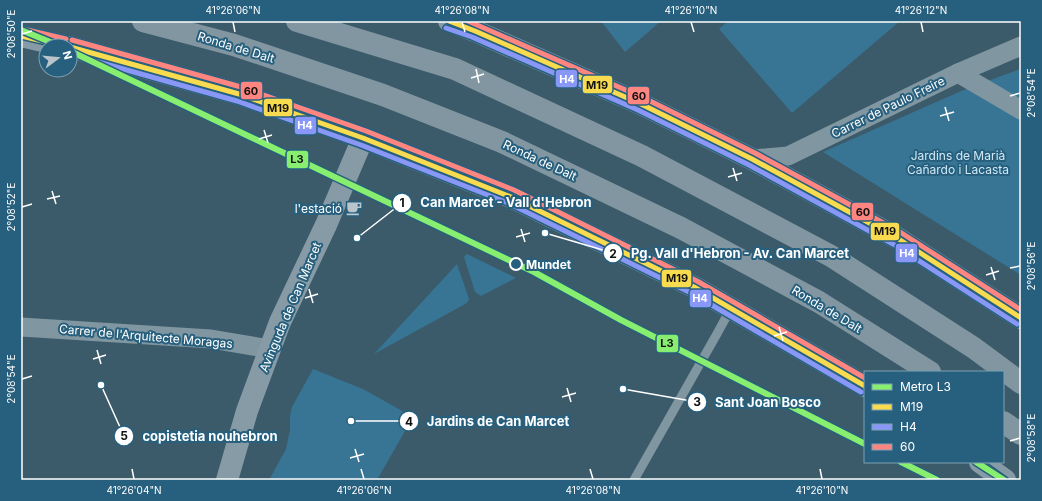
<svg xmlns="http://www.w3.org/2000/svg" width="1042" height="501" font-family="Inter,sans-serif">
	<rect width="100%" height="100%" fill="#3b5a6a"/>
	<g fill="#387594">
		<path d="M601,21H661L625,52Z"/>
		<path d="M728,21H900L792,113L719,29Z"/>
		<path d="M1021,69V275L823,152L968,88Z"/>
		<path d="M467,254L516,278L481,296L475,292L464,257Z"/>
		<path d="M457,264L469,299L467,303L374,354Z"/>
		<path d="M313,369L363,389L413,417L377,480H269L286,449L290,430V416L292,407Z"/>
	</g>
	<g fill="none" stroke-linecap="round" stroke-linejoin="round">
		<path stroke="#8096a1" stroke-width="9" d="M634,480L718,332L731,308"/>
		<g stroke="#8096a1" stroke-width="19">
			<path d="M958,73L1021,110"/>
			<path d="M752,159L788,156L958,73L1021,46"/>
			<path d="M21,327L211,339L270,349"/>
		</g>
		<g stroke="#879ba6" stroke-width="22">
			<path d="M449,21L475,31L641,104L752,159L897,238L1021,318"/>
			<path d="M21,36L64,46"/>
			<path d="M70,47L239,94L363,138L511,197L694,287L865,386"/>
			<path d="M980,462L1005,480"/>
			<path d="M227,480L247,411L280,322L326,225L363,138"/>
		</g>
		<g stroke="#8196a0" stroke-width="22">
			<path d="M143,21L234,45L383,95L502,142L681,228L819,302L930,372"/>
			<path d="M297,21L455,69L642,156L831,256L974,348L1021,383"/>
			<path d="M1003,422L1021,434"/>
		</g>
		<defs>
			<g id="bus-1">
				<path d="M449,21L475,31L641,104L752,159L897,238L1021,318"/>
				<path d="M21,36L64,46"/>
				<path d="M70,47L239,94L363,138L511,197L694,287L865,386"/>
				<path d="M980,462L1005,480"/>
			</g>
			<g id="bus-2">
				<path d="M446,28L472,37L638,110L749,165L893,244L1017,324"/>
				<path d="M70,54L237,101L361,145L508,203L691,293L861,392"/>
			</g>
			<g id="bus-3">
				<path d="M468,21L644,98L755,153L900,232L1021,310"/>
				<path d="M23,29L66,39"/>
				<path d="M72,40L241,87L366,131L514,190L697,281L865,378"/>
			</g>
		</defs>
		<use href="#bus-1" stroke="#27607e" stroke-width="8"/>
		<use href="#bus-2" stroke="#27607e" stroke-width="8"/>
		<use href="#bus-3" stroke="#27607e" stroke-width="8"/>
		<use href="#bus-1" stroke="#f9db4f" stroke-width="5"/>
		<use href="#bus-2" stroke="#8998f6" stroke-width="5"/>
		<use href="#bus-3" stroke="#ff8680" stroke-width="5"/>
		<defs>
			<g id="metro-1">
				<path d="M21,30L60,46"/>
				<path d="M70,51L534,272L621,320L865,444"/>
				<path d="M901,462L937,480"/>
				<path d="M976,462L1004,480"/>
			</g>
		</defs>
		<use href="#metro-1" stroke="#27607e" stroke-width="9"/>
		<use href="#metro-1" stroke="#87ee70" stroke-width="6"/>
	</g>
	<path fill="none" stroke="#fff" stroke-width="1.5" d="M233,22L235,32M462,22L465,32M691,22L694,32M921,22L923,32M22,34L32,31M476,69L479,83M471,78L484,74M1010,96L1020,93M945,107L949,121M940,116L954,112M264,130L268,143M259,139L272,135M733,168L737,181M728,177L742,173M52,191L56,204M47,199L60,196M22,207L32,204M521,229L525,242M516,237L530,233M991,267L995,280M1010,268L1020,266M986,275L999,271M309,289L313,303M305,298L318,294M779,327L783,341M774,336L787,332M97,350L101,364M93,359L106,355M22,379L32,376M567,388L571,402M562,397L576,393M1010,441L1020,438M355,449L359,462M350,458L364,454M132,469L134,479M361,469L364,479M590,469L593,479M820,469L822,479"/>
	<defs>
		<symbol id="cafe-bare" viewBox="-9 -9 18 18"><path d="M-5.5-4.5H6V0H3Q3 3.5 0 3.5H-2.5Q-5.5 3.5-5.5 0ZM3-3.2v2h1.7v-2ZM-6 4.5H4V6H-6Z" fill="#bac5cb" stroke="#27607e" stroke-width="2.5" paint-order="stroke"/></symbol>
	</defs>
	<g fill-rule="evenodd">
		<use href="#cafe-bare" x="343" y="197" width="22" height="22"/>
	</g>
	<circle fill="#27607e" stroke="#fff" stroke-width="2" cx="516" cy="264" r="6"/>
	<g text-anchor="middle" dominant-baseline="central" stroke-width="4" stroke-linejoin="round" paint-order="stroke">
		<g font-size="12" fill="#fff" stroke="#27607e">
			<text transform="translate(236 47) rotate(17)">Ronda de Dalt</text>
			<text transform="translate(888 107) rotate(-26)">Carrer de Paulo Freire</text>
			<text transform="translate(540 160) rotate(25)">Ronda de Dalt</text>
			<text transform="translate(290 307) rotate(-67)">Avinguda de Can Marcet</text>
			<text transform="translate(827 309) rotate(31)">Ronda de Dalt</text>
			<text transform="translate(146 336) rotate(5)">Carrer de l'Arquitecte Moragas</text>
		</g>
		<g font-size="12" fill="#d0e8f4" stroke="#27607e">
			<text x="958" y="155">Jardins de Marià<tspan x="958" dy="14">Cañardo i Lacasta</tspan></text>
		</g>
		<g font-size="12" fill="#fff" stroke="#27607e" text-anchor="end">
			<text x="342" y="208">l'estació</text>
		</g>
		<g font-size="12" font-weight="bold" fill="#fff" stroke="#27607e" text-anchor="start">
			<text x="526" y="264">Mundet</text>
		</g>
	</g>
	<path fill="none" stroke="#fff" stroke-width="1.5" d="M357 238L402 203M545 233L613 253M623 389L697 402M351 421L409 421M101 385L124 436"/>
	<g fill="#fff" stroke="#27607e" stroke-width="1.5">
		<circle cx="357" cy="238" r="4"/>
		<circle cx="545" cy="233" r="4"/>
		<circle cx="623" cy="389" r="4"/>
		<circle cx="351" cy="421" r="4"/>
		<circle cx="101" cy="385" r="4"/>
		<circle cx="402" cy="203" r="10"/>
		<circle cx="613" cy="253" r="10"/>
		<circle cx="697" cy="402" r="10"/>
		<circle cx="409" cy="421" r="10"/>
		<circle cx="124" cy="436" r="10"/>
	</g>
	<g font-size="12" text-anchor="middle" font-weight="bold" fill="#111">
		<text x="402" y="207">1</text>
		<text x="613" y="258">2</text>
		<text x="697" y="406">3</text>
		<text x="409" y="426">4</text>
		<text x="124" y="440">5</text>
	</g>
	<g font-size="13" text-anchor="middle" font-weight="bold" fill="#fff" stroke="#27607e" stroke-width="4" stroke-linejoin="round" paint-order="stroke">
		<text x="506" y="207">Can Marcet - Vall d'Hebron</text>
		<text x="740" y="258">Pg. Vall d'Hebron - Av. Can Marcet</text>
		<text x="768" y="407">Sant Joan Bosco</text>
		<text x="498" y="426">Jardins de Can Marcet</text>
		<text x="210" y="441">copistetia nouhebron</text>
	</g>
	<g stroke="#27607e" stroke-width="1.5">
		<rect x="555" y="69" width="23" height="19" rx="4" fill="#8998f6"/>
		<rect x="582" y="75" width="31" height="19" rx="4" fill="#f9db4f"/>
		<rect x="240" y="81" width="23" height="19" rx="4" fill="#ff8680"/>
		<rect x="627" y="86" width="23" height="19" rx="4" fill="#ff8680"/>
		<rect x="263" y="98" width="30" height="19" rx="4" fill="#f9db4f"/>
		<rect x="294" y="116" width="23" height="19" rx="4" fill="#8998f6"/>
		<rect x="286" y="150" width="23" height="19" rx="4" fill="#87ee70"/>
		<rect x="851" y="202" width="23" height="19" rx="4" fill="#ff8680"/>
		<rect x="870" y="222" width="30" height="19" rx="4" fill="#f9db4f"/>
		<rect x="895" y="243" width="23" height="20" rx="4" fill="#8998f6"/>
		<rect x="661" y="269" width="31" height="19" rx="4" fill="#f9db4f"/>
		<rect x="689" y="289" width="23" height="19" rx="4" fill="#8998f6"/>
		<rect x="656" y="334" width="23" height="19" rx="4" fill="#87ee70"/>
	</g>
	<g font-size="11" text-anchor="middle" font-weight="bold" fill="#fff">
		<text x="567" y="83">H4</text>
		<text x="305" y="129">H4</text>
		<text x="907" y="257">H4</text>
		<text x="700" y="302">H4</text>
	</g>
	<g font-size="11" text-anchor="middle" font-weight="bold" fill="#111">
		<text x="597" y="89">M19</text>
		<text x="251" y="95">60</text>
		<text x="639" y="100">60</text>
		<text x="278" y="112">M19</text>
		<text x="297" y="163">L3</text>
		<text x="863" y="216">60</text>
		<text x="885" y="235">M19</text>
		<text x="677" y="282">M19</text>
		<text x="667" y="347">L3</text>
	</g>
	<rect width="1042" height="501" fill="none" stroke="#27607e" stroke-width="44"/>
	<rect x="864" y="371" width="140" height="92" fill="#27607e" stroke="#7da0b2"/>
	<rect x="872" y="384" width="20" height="6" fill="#87ee70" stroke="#7da0b2"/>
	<text x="900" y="391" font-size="12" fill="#ffffff">Metro L3</text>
	<rect x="872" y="404" width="20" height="6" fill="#f9db4f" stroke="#7da0b2"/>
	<text x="900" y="411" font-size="12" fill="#ffffff">M19</text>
	<rect x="872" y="424" width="20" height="6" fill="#8998f6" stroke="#7da0b2"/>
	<text x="900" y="431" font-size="12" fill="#ffffff">H4</text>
	<rect x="872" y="444" width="20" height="6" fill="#ff8680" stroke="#7da0b2"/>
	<text x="900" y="451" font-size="12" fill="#ffffff">60</text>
	<g transform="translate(58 58) rotate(74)"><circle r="19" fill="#27607e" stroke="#7da0b2"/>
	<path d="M0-3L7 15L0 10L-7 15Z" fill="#bac5cb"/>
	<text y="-6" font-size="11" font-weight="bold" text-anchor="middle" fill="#ffffff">N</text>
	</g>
	<rect x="22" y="22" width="998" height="457" fill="none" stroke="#fff" stroke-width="1.5"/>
	<g font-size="10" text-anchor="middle" fill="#fff">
		<text x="233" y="14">41°26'06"N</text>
		<text x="462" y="14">41°26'08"N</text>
		<text x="691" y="14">41°26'10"N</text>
		<text x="921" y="14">41°26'12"N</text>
		<text transform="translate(11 34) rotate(-90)" y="4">2°08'50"E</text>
		<text transform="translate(1031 93) rotate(-90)" y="4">2°08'54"E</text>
		<text transform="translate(11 207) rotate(-90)" y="4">2°08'52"E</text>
		<text transform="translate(1031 266) rotate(-90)" y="4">2°08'56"E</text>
		<text transform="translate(11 379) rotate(-90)" y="4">2°08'54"E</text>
		<text transform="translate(1031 438) rotate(-90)" y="4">2°08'58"E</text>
		<text x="134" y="494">41°26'04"N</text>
		<text x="364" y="494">41°26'06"N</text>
		<text x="593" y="494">41°26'08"N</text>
		<text x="822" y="494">41°26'10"N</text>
	</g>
</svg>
